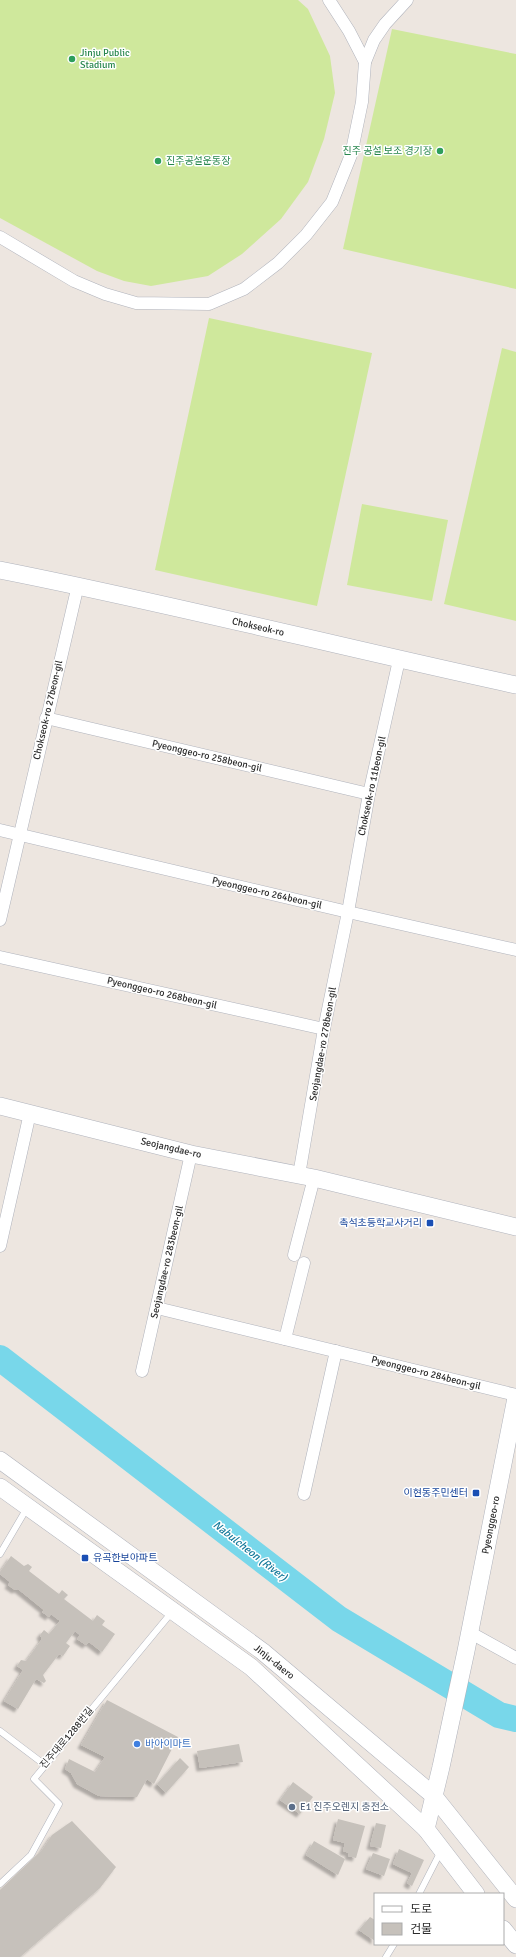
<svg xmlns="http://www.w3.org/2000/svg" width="516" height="1957" font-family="Signika,'Noto Sans KR',sans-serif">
	<defs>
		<filter id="shadow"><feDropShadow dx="-3.5" dy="3.5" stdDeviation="1" flood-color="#0004"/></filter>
	</defs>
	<rect width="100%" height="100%" fill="#ede6e0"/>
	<g fill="#cfe89c">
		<path d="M0,0H298L308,9L330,56L335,93L324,139L308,182L281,219L242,254L208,276L151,286L124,281L97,271L0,218Z"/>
		<path d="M392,29L516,54V289L343,249Z"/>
		<path d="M209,318L372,353L317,606L155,570Z"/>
		<path d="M502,348L516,352V621L444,604Z"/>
		<path d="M362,504L448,520L432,601L347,585Z"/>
	</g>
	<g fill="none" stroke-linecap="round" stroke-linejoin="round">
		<path stroke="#78d7ea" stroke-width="26" d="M0,1358L339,1619L499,1715L516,1719"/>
	</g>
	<g fill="#c6c1bb" filter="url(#shadow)">
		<path d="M11,1556L24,1566L28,1564L32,1567L29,1571L59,1594L62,1590L68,1595L64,1599L93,1621L97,1615L105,1621L102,1625L115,1634L102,1652L89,1642L86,1645L77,1639L80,1635L75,1631L66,1643L70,1646L63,1656L59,1654L43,1675L46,1681L44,1683L36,1679L18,1709L4,1701L23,1670L17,1666L21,1660L26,1661L42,1639L40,1635L44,1630L49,1634L60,1621L51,1614L49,1617L42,1612L44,1610L18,1589L15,1590L8,1585L10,1582L0,1574V1572Z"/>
		<path d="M107,1700L178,1737L154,1784L147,1779L137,1797L99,1796L77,1784L71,1773L65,1769L69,1759L95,1772L105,1757L81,1745Z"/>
		<path d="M239,1744L243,1762L200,1768L197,1751Z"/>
		<path d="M180,1758L189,1767L166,1793L157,1784Z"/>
		<path d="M293,1782L313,1797L300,1814L280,1800Z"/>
		<path d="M338,1819L365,1826L356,1858L348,1856L349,1853L343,1851L345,1843L333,1840Z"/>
		<path d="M72,1821L116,1867L100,1888L20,1957H0V1890L42,1850L52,1835Z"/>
		<path d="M376,1823L386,1825L381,1848L370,1846Z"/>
		<path d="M314,1841L345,1859L338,1875L306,1855Z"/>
		<path d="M399,1849L424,1860L412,1886L407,1883L412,1873L393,1864Z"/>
		<path d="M373,1853L390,1859L384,1876L366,1869Z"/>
		<path d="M370,1917L375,1920V1941L359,1930Z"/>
	</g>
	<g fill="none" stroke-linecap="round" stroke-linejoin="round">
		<defs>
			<g id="lane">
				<path d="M0,1554L27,1508"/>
				<path d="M0,1731L45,1765"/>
				<path d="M0,1884L31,1855L59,1804L34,1779L172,1612"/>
				<path d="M419,1894L441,1851"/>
				<path d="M386,1957L394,1944"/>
			</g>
			<g id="street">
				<path d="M329,0L349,31L365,62"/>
				<path d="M0,237L74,281L105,294L136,303L209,304L244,289L278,263L306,235L332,202L351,155L362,102L365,62L374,40L385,24L407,0"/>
				<path d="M46,718L369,794"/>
				<path d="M0,830L348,912L516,950"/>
				<path d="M0,920L78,585"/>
				<path d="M0,957L324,1029"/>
				<path d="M299,1175L324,1029L348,912L369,794L399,660"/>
				<path d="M0,1246L30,1113"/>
				<path d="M294,1255L314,1178"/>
				<path d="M157,1308L516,1395"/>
				<path d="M285,1339L304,1263"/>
				<path d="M142,1371L191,1154"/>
				<path d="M304,1494L336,1351"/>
				<path d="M469,1632L516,1658"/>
			</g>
			<g id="secondary">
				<path d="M0,570C173,604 344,648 516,685"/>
				<path d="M0,1106L191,1154L314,1178L516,1227"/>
				<path d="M0,1460L262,1651L433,1795L516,1899"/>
				<path d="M0,1487L251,1667L426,1829L476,1894"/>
				<path d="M426,1829L441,1767L466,1651L516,1398"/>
				<path d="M503,1929L516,1945"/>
			</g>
		</defs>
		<use href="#lane" stroke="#b0b3bc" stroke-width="7"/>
		<use href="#street" stroke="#b0b3bc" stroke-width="13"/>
		<use href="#secondary" stroke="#b0b3bc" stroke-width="18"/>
		<use href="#lane" stroke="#fff" stroke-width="6"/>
		<use href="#street" stroke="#fff" stroke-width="12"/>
		<use href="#secondary" stroke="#fff" stroke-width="17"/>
	</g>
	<g fill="#2e9e5b" stroke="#fff" stroke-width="1.5">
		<circle cx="72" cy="59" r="4"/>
		<circle cx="440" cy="151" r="4"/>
		<circle cx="158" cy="161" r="4"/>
	</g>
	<g fill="#1a4fb4" stroke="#fff" stroke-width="1.5">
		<rect x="426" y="1219" width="8" height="8" rx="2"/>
		<rect x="472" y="1489" width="8" height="8" rx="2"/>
		<rect x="81" y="1554" width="8" height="8" rx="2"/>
	</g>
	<circle fill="#3f7fe0" stroke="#fff" stroke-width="1.5" cx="137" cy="1744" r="4"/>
	<circle fill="#5c6f8a" stroke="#fff" stroke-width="1.5" cx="292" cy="1807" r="4"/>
	<g text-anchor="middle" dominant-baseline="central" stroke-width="3" stroke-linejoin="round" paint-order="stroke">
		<g font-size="10" fill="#27864d" stroke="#fff" text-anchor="start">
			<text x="80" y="53">Jinju Public<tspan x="80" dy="12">Stadium</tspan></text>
			<text x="432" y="151" text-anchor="end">진주 공설 보조 경기장</text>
			<text x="166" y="161">진주공설운동장</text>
		</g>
		<g font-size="10" fill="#2d2d2d" stroke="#fff">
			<text transform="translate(258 627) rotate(13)">Chokseok-ro</text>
			<text transform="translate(48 710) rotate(-77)">Chokseok-ro 27beon-gil</text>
			<text transform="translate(207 756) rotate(13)">Pyeonggeo-ro 258beon-gil</text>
			<text transform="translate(372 786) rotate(-78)">Chokseok-ro 11beon-gil</text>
			<text transform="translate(267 893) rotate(13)">Pyeonggeo-ro 264beon-gil</text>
			<text transform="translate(162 993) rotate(13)">Pyeonggeo-ro 268beon-gil</text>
			<text transform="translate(323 1044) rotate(-80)">Seojangdae-ro 278beon-gil</text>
			<text transform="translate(171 1148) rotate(13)">Seojangdae-ro</text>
			<text transform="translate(167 1262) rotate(-77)">Seojangdae-ro 283beon-gil</text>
			<text transform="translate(426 1373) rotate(14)">Pyeonggeo-ro 284beon-gil</text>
			<text transform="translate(491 1525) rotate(-79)">Pyeonggeo-ro</text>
			<text transform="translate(274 1662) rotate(39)">Jinju-daero</text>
			<text transform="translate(67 1738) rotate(-50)">진주대로1288번길</text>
		</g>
		<g font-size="10" fill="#164399" stroke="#fff" text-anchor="end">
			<text x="422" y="1223">촉석초등학교사거리</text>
			<text x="468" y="1493">이현동주민센터</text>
			<text x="93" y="1558" text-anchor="start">유곡한보아파트</text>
		</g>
		<g font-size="10" fill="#366cbe" stroke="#fff" text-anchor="start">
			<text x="145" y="1744">바아이마트</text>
		</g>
		<g font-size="10" fill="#4e5e75" stroke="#fff" text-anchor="start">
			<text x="300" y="1807">E1 진주오렌지 충전소</text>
		</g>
		<g font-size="11" font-style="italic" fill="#14799a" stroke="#fff">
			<text transform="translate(250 1551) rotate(38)">Nabulcheon (River)</text>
		</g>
	</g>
	<rect x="374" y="1893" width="130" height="52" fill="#ffffff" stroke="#ababab"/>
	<rect x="382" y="1906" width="20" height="6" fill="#ffffff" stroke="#ababab"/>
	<text x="410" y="1913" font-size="12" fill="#2d2d2d">도로</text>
	<rect x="382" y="1923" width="20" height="12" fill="#c6c1bb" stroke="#ababab"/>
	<text x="410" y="1933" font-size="12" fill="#2d2d2d">건물</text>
</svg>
